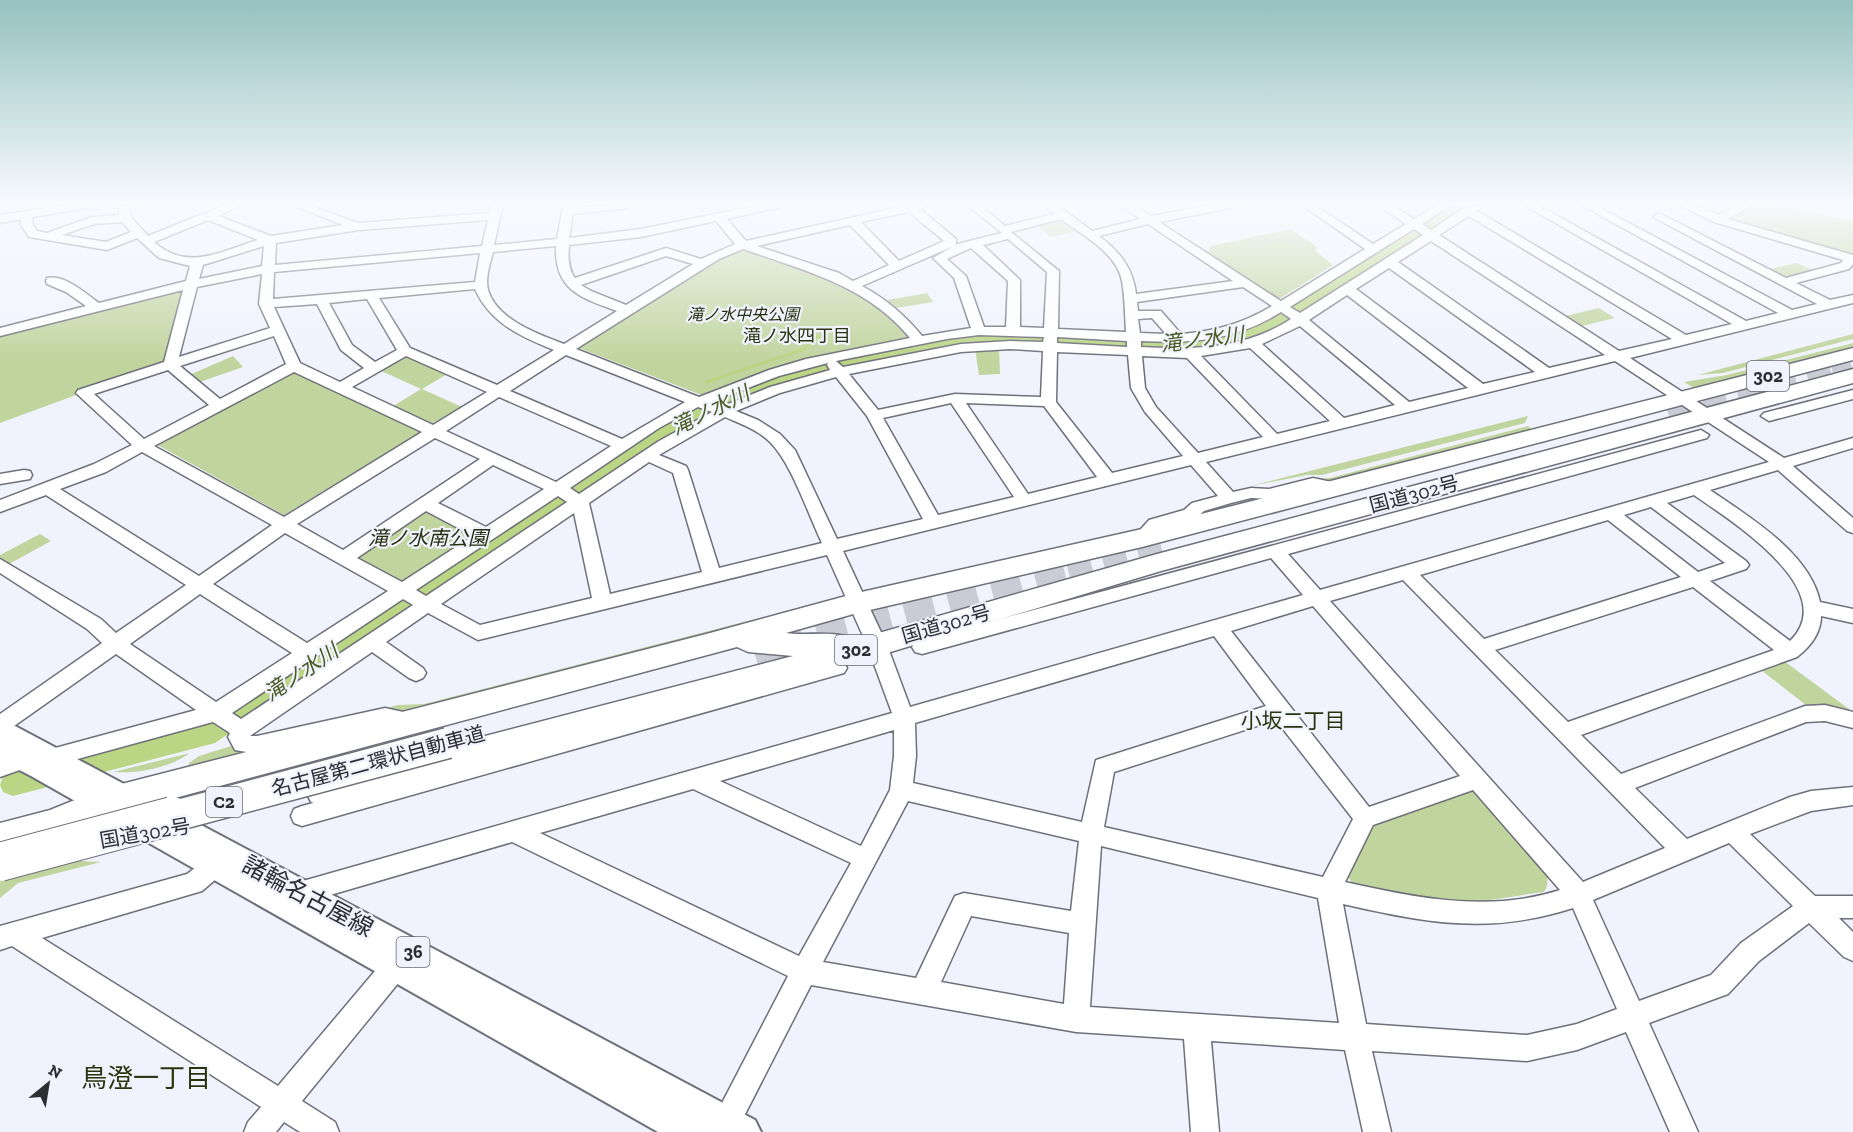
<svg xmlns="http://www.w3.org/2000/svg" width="1853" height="1132" font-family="'Zilla Slab','Noto Sans JP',serif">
	<rect width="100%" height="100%" fill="#f0f3fd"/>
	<g fill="#c0d49d">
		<path d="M1757,205H1773L1853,221V257L1729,219Z"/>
		<path d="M1061,221L1077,231L1051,237L1038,226Z"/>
		<path d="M1291,229L1318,248L1314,250L1333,265L1281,298H1276L1208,252L1211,246Z"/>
		<path d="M741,248L825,275L871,298L913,338L860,350L707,397L579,348V343L705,263Z"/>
		<path d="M1796,263L1816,271L1786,279L1766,270Z"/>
		<path d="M186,290L166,362L0,423V337Z"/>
		<path d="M927,293L933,302L897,308L887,300Z"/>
		<path d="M1599,308L1615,318L1582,326L1565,316Z"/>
		<path d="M1853,334V339L1723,373L1698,375Z"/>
		<path d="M1853,343V349L1697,390L1684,382L1727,375Z"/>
		<path d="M999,347L1000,374L979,375L975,348Z"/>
		<path d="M409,355L449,373L422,389L462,407L429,425L390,408L421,389L377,369L401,356Z"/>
		<path d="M233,356L243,367L197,383L187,376Z"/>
		<path d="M297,370L421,429V432L284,515L156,444Z"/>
		<path d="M1528,416L1525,423L1322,475H1307L1250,486Z"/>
		<path d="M1528,426L1535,432L1342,482L1259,491L1307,479L1330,478Z"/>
		<path d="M429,508L478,538L413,581H403L357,557Z"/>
		<path d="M40,534L51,541L9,564L0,559V555Z"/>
		<path d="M822,602L823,607L408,714L328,724L398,705L424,704Z"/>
		<path d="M1784,661L1853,712L1811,709L1761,670Z"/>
		<path d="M231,746L238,751H251L187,779L189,763L199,756Z"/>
		<path d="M190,753C169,768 138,774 113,772Z"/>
		<path d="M1468,789L1476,792L1548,874L1547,886L1544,892C1526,894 1508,898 1489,900C1443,904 1397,893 1352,883L1346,873L1370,822Z"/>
		<path d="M58,860L101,862L18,883L0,898V875Z"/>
	</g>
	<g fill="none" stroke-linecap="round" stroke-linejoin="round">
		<path stroke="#bad584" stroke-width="3" d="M707,382L804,349L820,335"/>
		<path fill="#bad584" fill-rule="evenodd" d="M1451,205H1468L1275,330C1252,337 1229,345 1205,348C1136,356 1068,342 1000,343C968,344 937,350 905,356C820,372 742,397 666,439L215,743L13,796L3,792L0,785L3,776L13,772L199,726L652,431C728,389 807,365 892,348C928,341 964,333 1001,333C1095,332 1169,353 1263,322Z"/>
		<path stroke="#c9ccd4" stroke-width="20" stroke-dasharray="20 10" stroke-linecap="butt" d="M1831,366L1853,360"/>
		<g stroke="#c9ccd4" stroke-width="24" stroke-dasharray="24 12" stroke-linecap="butt">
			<path d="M1667,409L1837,364"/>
			<path d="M1067,566L1160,542"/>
		</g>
		<g stroke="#c9ccd4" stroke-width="30" stroke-dasharray="30 15" stroke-linecap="butt">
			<path d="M773,643L1072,565"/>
			<path d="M757,662L799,650"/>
		</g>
		<defs>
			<g id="minor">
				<path d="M66,205H93L87,208L32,217L33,225L37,231L47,233L92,217L119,215V210L113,205L129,207L131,217L148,236L225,205H241L218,216L271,236L343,225L292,205H309L358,223L489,213L491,205H503L494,245L557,239L563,205H575L574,207L633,205L627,208L573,214L569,238L641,229L760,205H782L780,207L727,219L746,241L908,205H929L920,209L956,239V245L862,286C886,299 905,315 922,336L971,328L954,278L933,258L957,244L1002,233L967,205H980L1005,226L1054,214L1044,205H1057L1092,231L1140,219L1120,205H1134L1151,216L1212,205H1236L1230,208L1159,222L1281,301L1365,249L1302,205H1315L1373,244L1406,224L1378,205H1392L1414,219L1437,205H1451L1422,224L1431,230L1464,208L1484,205L1477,211L1686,335L1732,324L1524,205H1538L1746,321L1778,313L1581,205H1595L1792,310L1817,304L1653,217L1659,213L1663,215L1786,278L1841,263L1843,260L1714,222L1679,205H1695L1719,215L1738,205H1752L1728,219L1853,255V264L1849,269L1796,283L1830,300L1853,295V303L1630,358L1784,458L1853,438V448L1793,466L1853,518V533L1847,531L1778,470L1710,490C1748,516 1810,553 1820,602L1853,609V623L1821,616C1821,633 1810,647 1797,657L1581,735L1621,774L1805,706L1825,705L1853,712V728L1825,721L1806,722L1635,788L1687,839L1790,797L1811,791L1853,787V805L1811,811L1750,834L1815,896H1853V918H1839L1853,932V961L1844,957L1809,923L1759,961L1728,994L1649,1023L1698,1132H1670L1626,1032L1577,1050L1527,1061L1372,1051L1391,1132H1363L1345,1050L1211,1041L1219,1132H1191L1184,1039L1076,1032L811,985L736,1132H707L788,976L512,842L296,905L288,902L284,894L288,886L296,883L892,713L867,645L827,555L478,640L428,613L386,642L423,668L426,673L423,678L416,681L409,678L372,652L250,736H257L385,708L417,715L420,721L417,727L410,729L385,724L257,754L235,750L228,737L230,733L213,722L52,766L44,763L41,757L44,751L196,710L116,654L7,731L0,733V714L102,643L87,629L0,573V559L101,619L116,633L186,585L46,495L0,512V500L94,464L132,445L76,393L78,390L164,362L183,290L0,336V328L86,306L66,292L47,284L46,281L47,278C65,274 86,294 99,303L186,281L190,266L159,258L137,238L107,250L29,237L21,225V219L0,223V215ZM909,212L944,241L899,261L861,222ZM1469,216L1672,339L1619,351L1439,235ZM1061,219C1082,235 1117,253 1122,281C1125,298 1125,316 1126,332L1058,329L1059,271L1011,232ZM208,220L258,240C221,251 188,272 154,242ZM488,220L482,246L275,265L276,243L359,230ZM716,221L735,244L701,259L666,248L575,278C568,269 568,257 569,245L641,237ZM122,222L131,232L106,242L62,235L94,224ZM1148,224L1233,281L1136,294C1133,268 1120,252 1099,236ZM850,225L889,265L853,281L839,273L757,246ZM1414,229L1423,235L1300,313L1290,307ZM1008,239L1047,272L1044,328L1020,327V280L983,245ZM1431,241L1605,355L1549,368L1398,262ZM264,246L262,266L199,279L203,265ZM556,246C554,290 581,298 617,311L564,344C538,334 497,320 488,290C485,278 490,264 493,252ZM971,248L1008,281L1006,327H984L966,276L947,259ZM743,249C804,270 868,286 910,338L806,359L769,370L699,397L576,349L719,259ZM480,253L475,282L273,299L274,272ZM666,256L693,264L626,305L591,291L581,285ZM1389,268L1535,372L1483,384L1356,289ZM262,274L259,304L270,328L179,357L197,287ZM1243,287L1272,306C1242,324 1215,331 1181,334L1161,311H1138L1137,302ZM475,289C490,323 521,337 554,350L497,385L410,348L379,298ZM1347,295L1468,388L1409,402L1309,320ZM367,299L397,350L375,362L352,345L329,303ZM317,304L341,350L364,368L340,382L300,363L274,307ZM1281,312L1291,319C1245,349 1194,350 1141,347V341C1191,344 1237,340 1281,312ZM1152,318L1166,334L1140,333L1138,319ZM1300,326L1395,405L1344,418L1262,344ZM979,335L1044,337L1043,342L1010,341L961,344L843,367L836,361L947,339ZM274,336L286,364L220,399L180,366ZM1057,337L1127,341V347L1057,343ZM1250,348L1330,421L1277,434L1201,356ZM1010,349L1043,351L1041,397L955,394L878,410L849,374L961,352ZM1057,352L1128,355L1131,388L1145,412L1183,456L1112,473L1056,402ZM566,355L685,402L622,439L510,391ZM406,356L487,392L433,425L352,387ZM1142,356L1187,358L1263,437L1198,453L1156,407L1145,388ZM1615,361L1769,462L1320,590L1288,554L1707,438L1709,435L1701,430L922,640L915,642L912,647L915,652L922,654L1271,558L1303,595L910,707L887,645L843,551L1191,465L1218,496L1192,503L1184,510L1149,520L1133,538L1136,542H1148L1161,528L1196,518L1204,511L1231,503L1251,498L1269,499L1313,488L1335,493L1341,492L1343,488L1341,484L1313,478L1269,489L1251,488L1233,492L1206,462ZM828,363L827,365L830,370L770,387L723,406L712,402L779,376ZM168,370L209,405L144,439L94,394ZM294,372L422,432L284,517L154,446ZM836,377L867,416L923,519L837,539L795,450L780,434L758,420L736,411L780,393ZM499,397L611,446L556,482L446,431ZM951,403L1014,497L938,515L883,418ZM966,403L1044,406L1097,477L1028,494ZM698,407L712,412L659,441L579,494L570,488L659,428ZM725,417C741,424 758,430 770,442C792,464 808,514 822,543L719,568L688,470L686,466L659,455ZM435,438L480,459L343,550L297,524ZM142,452L272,525L199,576L60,489L106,472ZM649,462L673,473L702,572L610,594L589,503ZM493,465L544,489L486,527L438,503ZM1694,495C1728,519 1843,590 1790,641L1710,581L1746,569L1749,565L1746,561L1667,503ZM558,496L567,502L426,596L416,590ZM1651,507L1725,563L1698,572L1624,515ZM426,511L473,536L402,582L357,558ZM574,513L592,598L480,625L441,604ZM1608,520L1681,577L1484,639L1420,575ZM285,533L388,591L307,643L213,584ZM1403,580L1665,848L1583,882L1330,601ZM1693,587L1774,650L1568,722L1495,650ZM200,594L292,653L216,702L130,644ZM403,599L413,605L241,719L232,713ZM1313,606L1460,776L1369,807L1231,631ZM1214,636L1266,706L1096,760L1082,822L913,783L916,756L915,723ZM1276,720L1353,819L1323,877L1104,827L1114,772ZM894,730V756L890,790L861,846L720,781ZM693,789L851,863L799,956L540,833ZM1473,790L1560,890C1489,913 1416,898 1345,882L1373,825ZM908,801L1079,841L1071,911L964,893L955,896L916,978L823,962ZM1729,843L1793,906L1741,943L1711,975L1639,1001L1593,900ZM1101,846L1318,898L1339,1023L1090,1007ZM1343,904C1426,923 1490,935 1573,908L1617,1009L1577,1024L1527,1035L1366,1024ZM971,916L1069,933L1064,1004L941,982Z"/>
				<path d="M1853,390V399L1769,421L1761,416L1764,413Z"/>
				<path d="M24,470L30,471L32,475L30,479L0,484V474Z"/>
				<path d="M837,660L844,663L847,668L844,673L302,826L294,823L291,816L294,809L302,806Z"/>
				<path d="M23,751L31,754L34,760L31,766L0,777V759Z"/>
				<path d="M215,855L223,859L227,866L223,873L202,891L42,938L278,1086L386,958L395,955L404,958L408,967L404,976L302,1101L335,1122L339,1132H300L284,1122L276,1132H244L248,1122L261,1107L12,946L0,950V926L187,874L207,859Z"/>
			</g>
			<path id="major" d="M0,718L755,1120L761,1132H658L31,776L0,760Z"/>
			<path id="highway" d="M1853,348V360L1142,547L857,613L786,633C805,636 827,631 844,636L847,642L1157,554L1853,369V383L1161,571L877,656L323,806L311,802L306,792L311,782L323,778L793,656L748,652L737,647L108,816L55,839L0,853V823L50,810L102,789L710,633L857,593L1142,529Z"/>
		</defs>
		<use href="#minor" stroke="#6e707a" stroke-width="3"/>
		<use href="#major" stroke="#6e707a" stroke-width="4"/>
		<use href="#highway" stroke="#6e707a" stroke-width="3"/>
		<use href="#minor" fill="#fff" fill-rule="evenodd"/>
		<use href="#major" fill="#fff" fill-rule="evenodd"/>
		<use href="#highway" fill="#fff" fill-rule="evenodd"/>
		<defs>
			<path id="highway-bridge-far1" d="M167,818L448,743"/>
			<path id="highway-bridge" d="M0,862L172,816"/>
		</defs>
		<use href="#highway-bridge-far1" stroke="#6e707a" stroke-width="33" stroke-linecap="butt"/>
		<use href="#highway-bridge" stroke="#6e707a" stroke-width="40" stroke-linecap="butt"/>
		<use href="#highway-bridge-far1" stroke="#fff" stroke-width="30"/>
		<use href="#highway-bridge" stroke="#fff" stroke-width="38"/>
	</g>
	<linearGradient id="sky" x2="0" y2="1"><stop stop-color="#95c1c0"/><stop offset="0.56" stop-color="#f8fafe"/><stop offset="1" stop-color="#f8fafe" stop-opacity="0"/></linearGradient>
	<rect width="1853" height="363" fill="url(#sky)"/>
	<g text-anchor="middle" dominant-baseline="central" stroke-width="4.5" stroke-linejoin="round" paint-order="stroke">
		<g font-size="16" font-style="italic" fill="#26300e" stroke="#f0f3fd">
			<text x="743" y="314">滝ノ水中央公園</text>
		</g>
		<g font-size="18" fill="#29340f" stroke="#f0f3fd">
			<text x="797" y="336">滝ノ水四丁目</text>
		</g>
		<g fill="#f0f3fd" stroke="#68696f" stroke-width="1.5">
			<rect x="1747" y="361" width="42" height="30" rx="4.5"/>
			<rect x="835" y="635" width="42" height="30" rx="4.5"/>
			<rect x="206" y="787" width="36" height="30" rx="4.5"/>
			<rect x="396.5" y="937" width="33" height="30" rx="4.5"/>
		</g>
		<g font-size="18" font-weight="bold" fill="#2d2e32">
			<text x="1768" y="376">302</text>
			<text x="856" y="650">302</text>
			<text x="224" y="802">C2</text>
			<text x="413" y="952">36</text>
		</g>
		<g font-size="20" fill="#2d2e32" stroke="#f0f3fd">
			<text transform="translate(1414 494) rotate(-15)">国道302号</text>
			<text transform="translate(946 624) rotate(-16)">国道302号</text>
			<text transform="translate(378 761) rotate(-15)">名古屋第二環状自動車道</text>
			<text transform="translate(145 833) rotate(-10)">国道302号</text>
		</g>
		<g font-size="20" font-style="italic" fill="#26300e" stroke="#f0f3fd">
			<text x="428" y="538">滝ノ水南公園</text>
		</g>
		<g font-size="21" font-style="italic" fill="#4a5b22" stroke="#f0f3fd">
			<text transform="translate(1202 339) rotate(-7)">滝ノ水川</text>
			<text transform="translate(710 410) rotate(-26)">滝ノ水川</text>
			<text transform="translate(301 672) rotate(-34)">滝ノ水川</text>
		</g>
		<g font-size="21" fill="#29340f" stroke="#f0f3fd">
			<text x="1293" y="720">小坂二丁目</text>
		</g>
		<g font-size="24" fill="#2d2e32" stroke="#f0f3fd">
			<text transform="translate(308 896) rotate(28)">諸輪名古屋線</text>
		</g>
		<g font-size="26" fill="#29340f" stroke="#f0f3fd">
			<text x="146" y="1078">鳥澄一丁目</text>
		</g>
	</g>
	<g transform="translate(48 1084) rotate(30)" stroke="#f0f3fd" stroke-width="4.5" paint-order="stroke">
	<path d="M0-4.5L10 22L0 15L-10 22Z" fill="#2d2e32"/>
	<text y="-9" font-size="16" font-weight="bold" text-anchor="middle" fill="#2d2e32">N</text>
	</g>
</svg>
